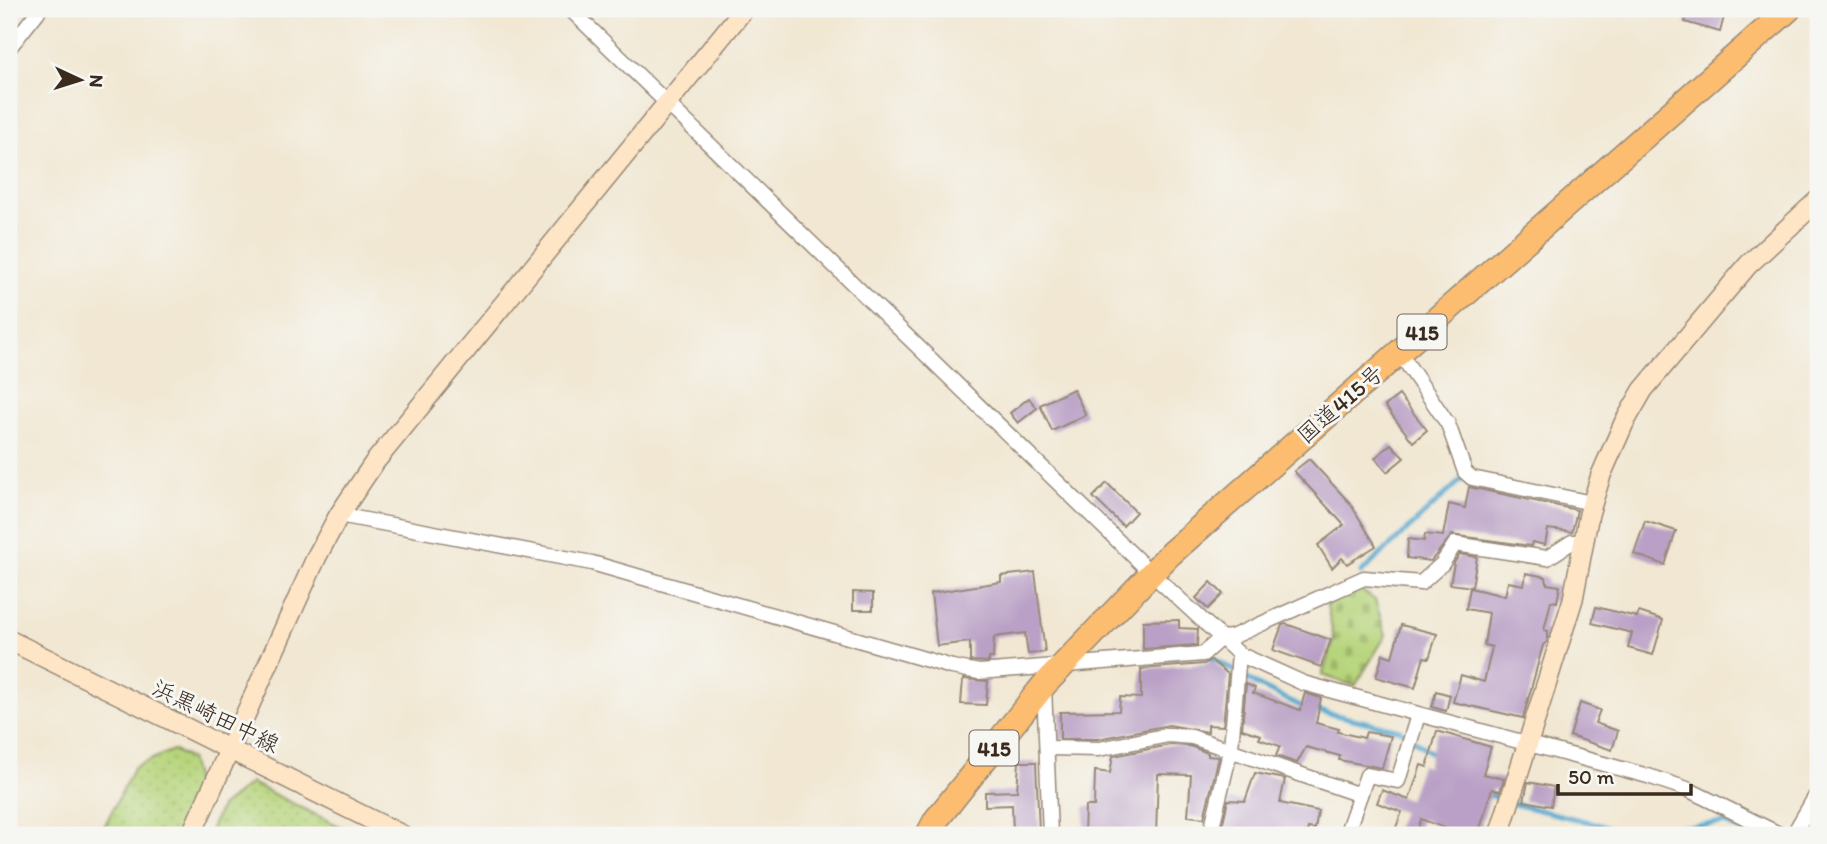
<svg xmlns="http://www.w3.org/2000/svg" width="1827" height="844" font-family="Itim,'Klee One',sans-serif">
	<defs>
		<pattern id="grass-dots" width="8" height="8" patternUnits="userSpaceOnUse" patternTransform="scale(1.75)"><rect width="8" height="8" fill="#b6d47a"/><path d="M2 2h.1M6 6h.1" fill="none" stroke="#9db669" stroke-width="1.8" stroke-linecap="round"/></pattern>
		<pattern id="cemetery-stones" width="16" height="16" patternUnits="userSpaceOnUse" patternTransform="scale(1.75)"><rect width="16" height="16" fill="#b6d47a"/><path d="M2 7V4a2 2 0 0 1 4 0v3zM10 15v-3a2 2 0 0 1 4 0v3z" fill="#9db669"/></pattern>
	</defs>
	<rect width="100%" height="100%" fill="#f6f6f2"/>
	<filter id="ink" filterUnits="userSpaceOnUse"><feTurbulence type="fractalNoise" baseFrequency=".0143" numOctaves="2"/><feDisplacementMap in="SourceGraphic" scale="14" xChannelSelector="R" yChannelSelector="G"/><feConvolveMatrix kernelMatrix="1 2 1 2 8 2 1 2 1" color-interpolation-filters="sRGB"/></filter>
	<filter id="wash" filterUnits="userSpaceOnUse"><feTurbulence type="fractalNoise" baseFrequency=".00686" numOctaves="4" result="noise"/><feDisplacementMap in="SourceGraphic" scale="28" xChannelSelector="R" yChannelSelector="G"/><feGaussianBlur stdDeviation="1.57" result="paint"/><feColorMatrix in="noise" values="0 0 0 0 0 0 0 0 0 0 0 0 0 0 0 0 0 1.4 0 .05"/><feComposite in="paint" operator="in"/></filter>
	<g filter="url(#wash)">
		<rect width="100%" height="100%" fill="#f1e7d2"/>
		<g fill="url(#grass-dots)" stroke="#787f4c" stroke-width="2">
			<path d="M173,750L190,759L199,792L176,835H100L134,767Z"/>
			<path d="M251,783L357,835H208L221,807Z"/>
		</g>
		<path fill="url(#cemetery-stones)" stroke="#787f4c" stroke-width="2" d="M1354,585L1375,600L1386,635L1355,686L1322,675L1334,640L1326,600Z"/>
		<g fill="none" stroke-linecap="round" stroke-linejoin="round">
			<g stroke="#54a7cf" stroke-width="5">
				<path d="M1361,573L1462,479"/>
				<path d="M1206,654L1261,687L1305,708"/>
				<path d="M1098,655L1112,654"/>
				<path d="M1314,710L1400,730L1437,757"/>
				<path d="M1485,793L1505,801"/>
				<path d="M1514,804L1597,824L1620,833L1724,823L1751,835"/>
			</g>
		</g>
		<g id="blocks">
			<g fill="#baa0c6">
				<path d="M1689,9H1726L1720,32L1685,22Z"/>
				<path d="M1073,389L1086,415L1052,431L1040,405Z"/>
				<path d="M1399,395L1427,430L1413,442L1385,406Z"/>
				<path d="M1029,398L1037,408L1018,423L1010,413Z"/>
				<path d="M1391,444L1404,458L1387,472L1375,458Z"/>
				<path d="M1309,459L1350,503L1376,546L1347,564L1342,558L1332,568L1318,545L1344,525L1294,471Z"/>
				<path d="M1107,483L1136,512L1123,526L1093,497Z"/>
				<path d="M1469,487L1577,510L1572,532L1548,529L1545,545L1532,542L1531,546L1452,535L1431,561L1407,558L1408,539L1424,541L1425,534L1443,536L1449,504L1465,508Z"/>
				<path d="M1645,521L1676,531L1665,565L1634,554Z"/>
				<path d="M1460,554L1477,557L1472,587L1450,584L1454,563Z"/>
				<path d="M1035,572L1045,652L1028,654L1025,633L994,637L993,658H989V662L970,661V642L937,646L931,593L1001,582V576Z"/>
				<path d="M1526,573L1546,577L1547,584L1560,586L1557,602L1551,601L1544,630L1548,631L1547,642L1543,645L1523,718L1453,702L1461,675L1484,682L1492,647L1484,645L1489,613L1466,609L1470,588L1505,596L1508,582L1524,585Z"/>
				<path d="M1211,582L1223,594L1208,609L1196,598Z"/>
				<path d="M853,592L873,593V610H853Z"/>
				<path d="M1596,607L1637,617L1639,612L1663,620L1653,655L1628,648L1632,633L1592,623Z"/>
				<path d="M1179,620V628L1198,629L1197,645L1143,649V621Z"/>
				<path d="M1286,624L1331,640L1321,667L1273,650L1282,625Z"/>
				<path d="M1401,625L1437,634L1429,658L1424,657L1415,688L1376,677L1383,654L1392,657Z"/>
				<path d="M1211,660L1228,674L1223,726L1208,725V732L1169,725L1098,739H1060V712L1119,711L1120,697L1141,698V669L1204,664Z"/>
				<path d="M963,679L988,681L986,705L961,704Z"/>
				<path d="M1246,684L1255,688L1253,693L1300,710L1305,693L1321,698L1316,723L1339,729L1338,732L1364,738L1366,732L1391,736L1382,768L1339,760L1340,756L1306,747L1297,763L1276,756L1280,746L1259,739L1261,735L1242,729Z"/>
				<path d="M1436,691L1450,695L1446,711L1432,707Z"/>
				<path d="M1580,703L1600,710L1595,723L1618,731L1612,750L1570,736Z"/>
				<path d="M1437,731L1491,747L1483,774L1504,779L1500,791L1492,789L1478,835H1463L1421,819L1416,835H1393L1402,812L1377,803L1382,790L1409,800L1421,765L1427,767Z"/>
				<path d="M1170,745L1190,746L1208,753V756L1219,757L1204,818L1188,816L1191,775L1158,774L1156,835H1084L1085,806H1094L1095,771L1110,773L1113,756Z"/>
				<path d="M1019,762H1036L1039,831L1013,833L1012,805L985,806V792L1017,791Z"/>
				<path d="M1255,773L1285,779L1280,803L1318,811L1315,829L1308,828L1307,835H1220L1228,800L1245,801Z"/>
				<path d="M1528,782L1554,787L1551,806L1524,801Z"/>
			</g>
		</g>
	</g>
	<g filter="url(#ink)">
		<use href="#blocks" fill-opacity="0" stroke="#968878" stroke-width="2"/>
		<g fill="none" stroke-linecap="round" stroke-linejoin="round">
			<defs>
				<g id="street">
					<path d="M570,9L1151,573L1239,654L1303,683L1648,776L1687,789L1781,835"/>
					<path d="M9,48L40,9"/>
					<path d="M1399,352L1448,424L1465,472L1472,478L1592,503"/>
					<path d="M339,515L592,563L952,667L979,672L1203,654L1221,638L1232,637L1364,578L1421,583L1442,564L1455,544L1547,558L1572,542H1584"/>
					<path d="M1044,686L1050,835"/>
					<path d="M1048,748L1099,749L1169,735L1192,737L1360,795"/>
					<path d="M1210,835L1231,748L1239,654"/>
					<path d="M1346,835L1367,775L1398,781L1418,715"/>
					<path d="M1793,835L1818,792"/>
				</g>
				<g id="secondary">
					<path d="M9,640L402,835"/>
					<path d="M191,835L317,556L339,515L374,463L744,9"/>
					<path d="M1499,835L1573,599L1589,514L1601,475L1624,423L1643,390L1748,265L1818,200"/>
				</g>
				<path id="highway" d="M928,835L936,820L1044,685L1170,554L1789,9"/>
			</defs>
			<use href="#street" stroke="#968878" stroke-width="17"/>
			<use href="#secondary" stroke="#968878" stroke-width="22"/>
			<use href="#highway" stroke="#968878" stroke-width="27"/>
			<use href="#street" stroke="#fff" stroke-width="14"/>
			<use href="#secondary" stroke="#fee5c5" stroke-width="19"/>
			<use href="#highway" stroke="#fcbd6f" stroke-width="24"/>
		</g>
	</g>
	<g text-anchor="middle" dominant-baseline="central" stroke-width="6" stroke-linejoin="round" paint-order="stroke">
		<g fill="#f6f6f2" stroke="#73675e" stroke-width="2">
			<rect x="1397.5" y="314.5" width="49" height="35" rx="5"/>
			<rect x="969.5" y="730.5" width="49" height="35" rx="5"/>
		</g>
		<g font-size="21" font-weight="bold" fill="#3b2a1e">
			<text x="1422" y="332">415</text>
			<text x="994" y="748">415</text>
		</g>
		<g font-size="23" fill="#3b2a1e" stroke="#f6f6f2">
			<text transform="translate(1340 404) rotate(-41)">国道415号</text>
			<text transform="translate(216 716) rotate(26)">浜黒崎田中線</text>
		</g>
	</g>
	<rect width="1827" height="844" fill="none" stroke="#f6f6f2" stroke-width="35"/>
	<g transform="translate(80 80) rotate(94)" stroke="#f6f6f2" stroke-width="5" paint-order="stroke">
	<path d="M0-5L12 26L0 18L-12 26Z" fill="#3b2a1e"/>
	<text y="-10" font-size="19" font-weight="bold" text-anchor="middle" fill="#3b2a1e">N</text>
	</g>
	<path d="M1558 784v10h133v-10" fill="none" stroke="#3b2a1e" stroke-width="3.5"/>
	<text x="1568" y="784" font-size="21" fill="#3b2a1e" stroke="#f6f6f2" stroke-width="5" paint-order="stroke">50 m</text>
</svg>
